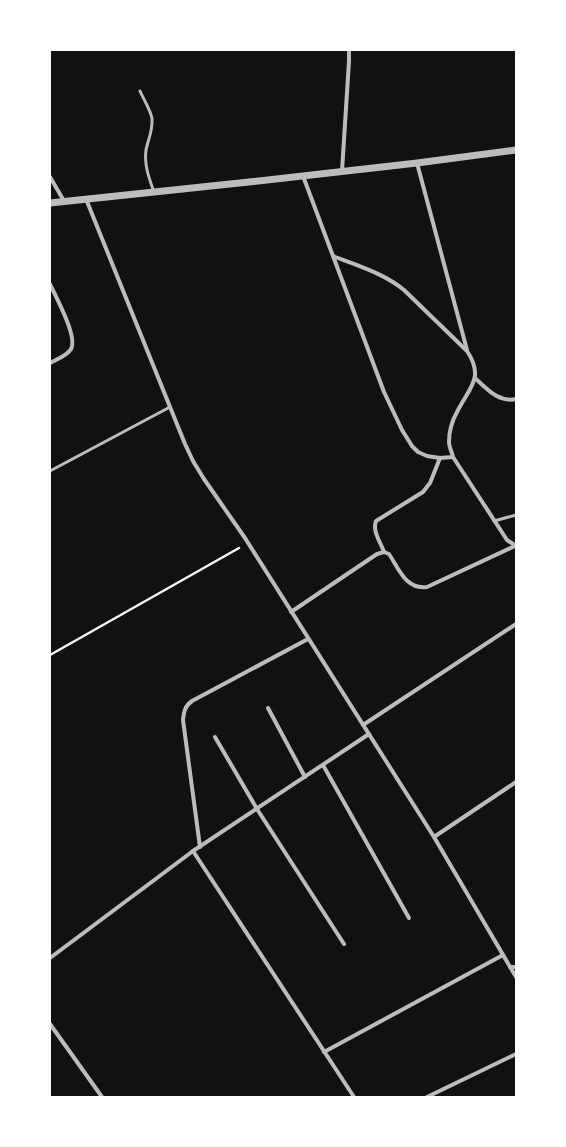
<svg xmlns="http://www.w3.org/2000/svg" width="566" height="1147" font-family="Rubik,sans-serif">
	<rect width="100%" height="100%" fill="#111"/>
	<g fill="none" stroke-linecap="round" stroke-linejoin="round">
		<path stroke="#f5f5f5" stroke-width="2.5" d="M50,655L239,548"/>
		<g stroke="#bcbcbc" stroke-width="3">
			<path d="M140,91C143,98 152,113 152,119C153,130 148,140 146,150C144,165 149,178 154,192"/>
			<path d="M50,471L170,407"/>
			<path d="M494,521L516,515"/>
		</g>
		<g stroke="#bcbcbc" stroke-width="4">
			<path d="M417,163L467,350"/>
			<path d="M342,171L349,61V50"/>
			<path d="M303,176L384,392L402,430L412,446L418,452L427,456L440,458L453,457"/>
			<path d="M50,177L64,201"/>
			<path d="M86,199L185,444L193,461L204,479L245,538L434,837L516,977"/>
			<path d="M333,256C358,266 383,273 404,290L467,351C485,378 469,388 457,412C452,421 449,432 449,442C449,447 452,452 453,457L507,540L516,546"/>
			<path d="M50,284C56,297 78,337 71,349C67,356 57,359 50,363"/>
			<path d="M475,378C487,389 499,403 516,399"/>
			<path d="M384,552C381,543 372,531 376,521L423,492L430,483L440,458"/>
			<path d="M291,612L377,554L384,552L389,554C399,569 406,590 427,587L515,546"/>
			<path d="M268,708L305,777"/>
			<path d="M363,725L516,624"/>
			<path d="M215,737L257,809L344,944"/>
			<path d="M323,765L409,918"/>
			<path d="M434,837L516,782"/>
			<path d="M200,847L183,720C184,711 185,706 192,701L308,639"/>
			<path d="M193,851L354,1097"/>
			<path d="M50,958L193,851L369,734"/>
			<path d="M510,967H516"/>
			<path d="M50,1024L102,1097"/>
			<path d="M324,1052L503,955"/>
			<path d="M427,1097L516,1054"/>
		</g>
		<path stroke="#bcbcbc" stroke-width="7" d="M50,203L249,182L417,163L516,150"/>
	</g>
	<rect width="566" height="1147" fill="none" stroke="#ffffff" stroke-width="102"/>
</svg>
